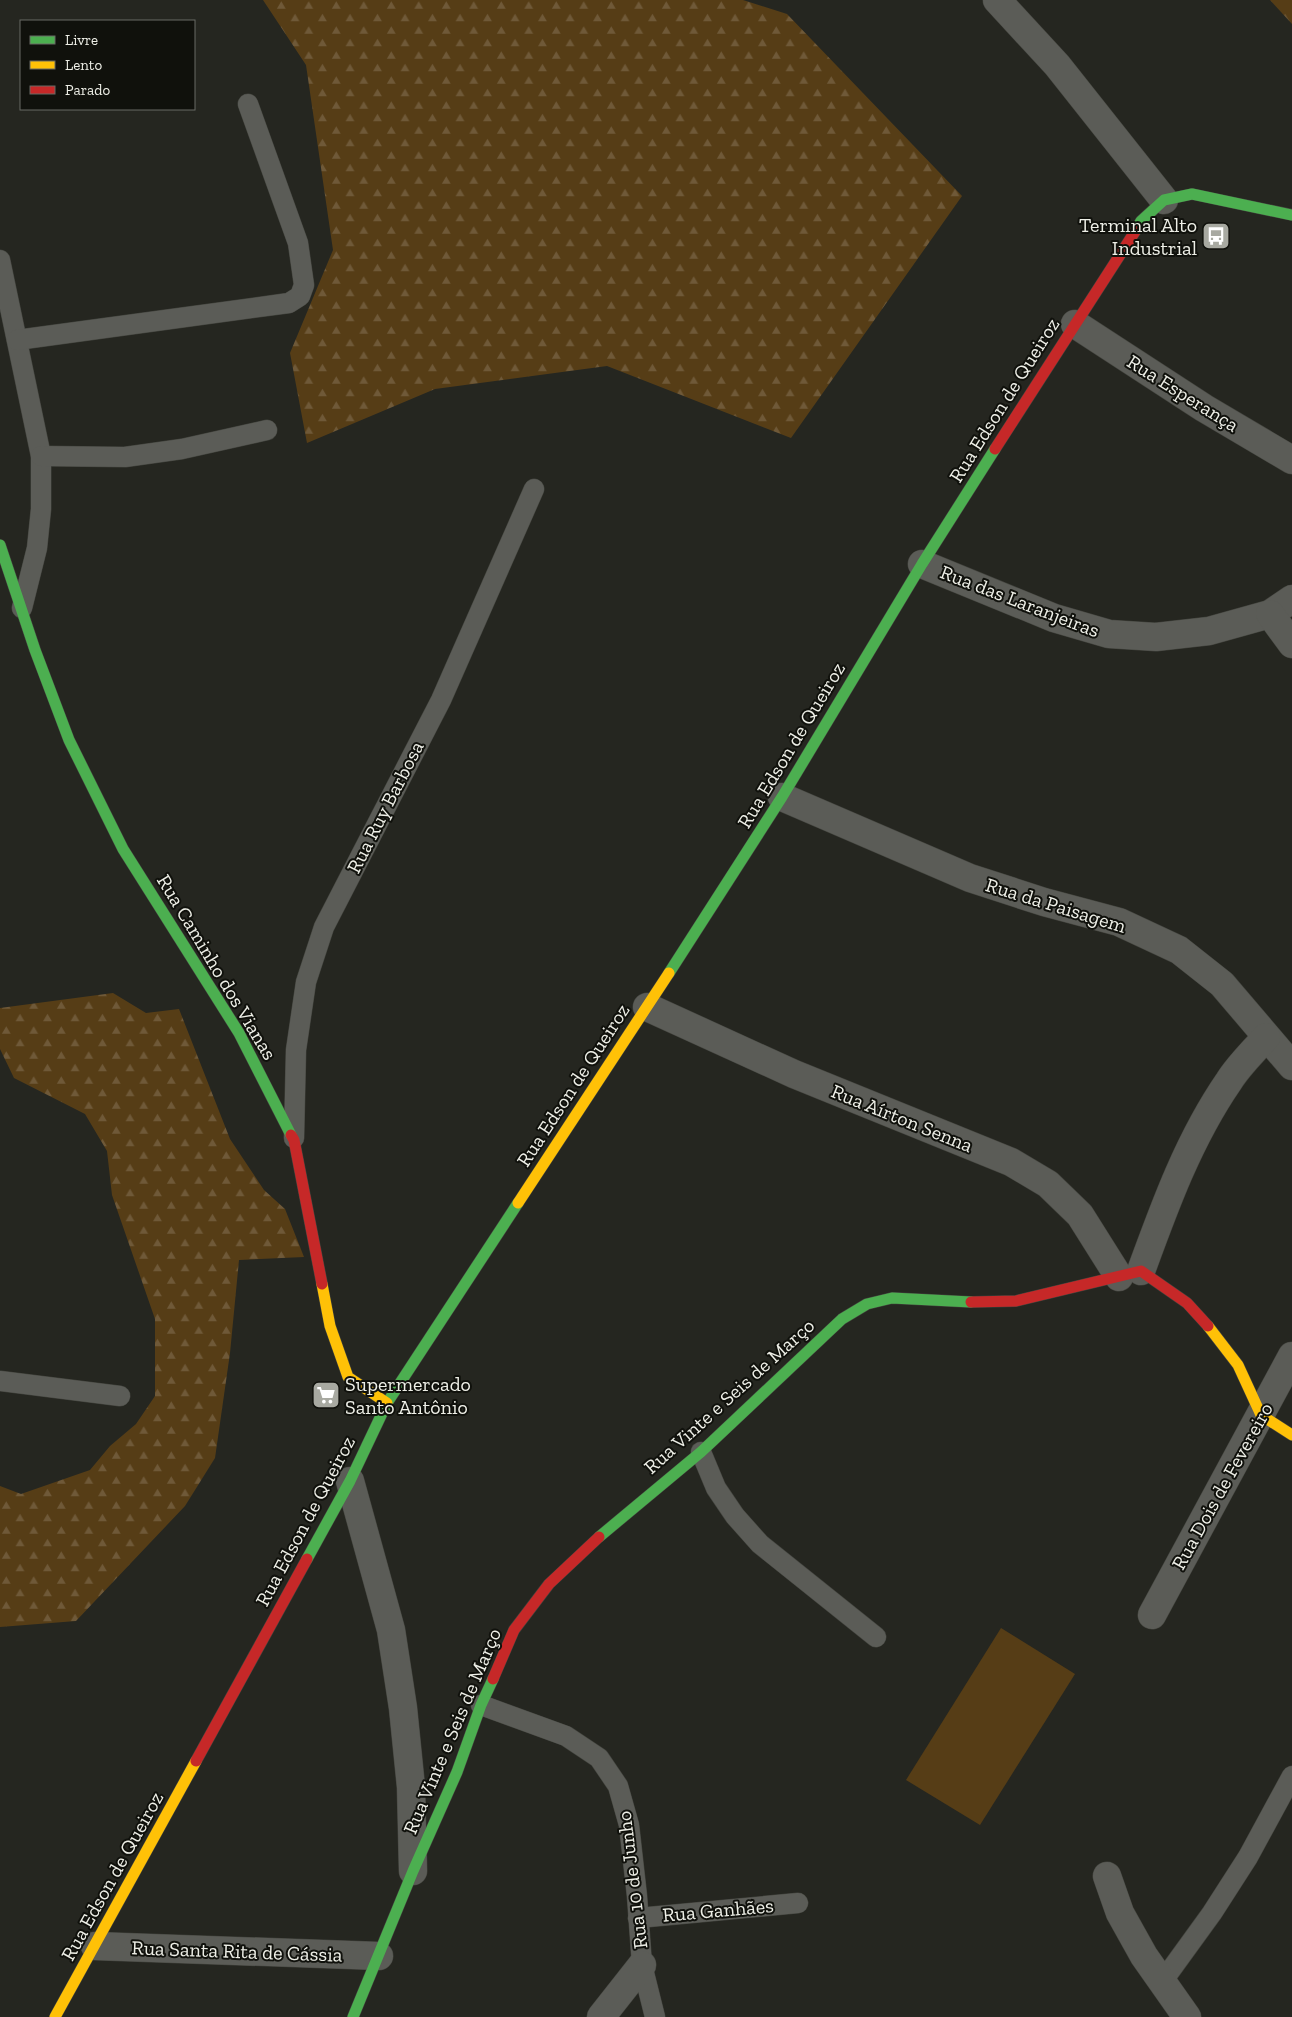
<svg xmlns="http://www.w3.org/2000/svg" width="1292" height="2017" font-family="'Zilla Slab',serif">
	<defs>
		<pattern id="forest-firs" width="22" height="20" patternUnits="userSpaceOnUse" patternTransform="scale(1.25)"><rect width="22" height="20" fill="#563d16"/><path d="M5 1l3.5 6h-7zM16 11l3.5 6h-7z" fill="#6f5938"/></pattern>
	</defs>
	<rect width="100%" height="100%" fill="#252620"/>
	<g fill="url(#forest-firs)">
		<path d="M263,0H743L787,14L962,196L791,438L607,366L435,389L307,443L290,353L333,250L306,65Z"/>
		<path d="M1270,0H1292V24Z"/>
		<path d="M113,993L146,1013L179,1009L230,1139L264,1190L285,1209L304,1257L239,1260L230,1353L215,1458L185,1506L76,1621L0,1627V1486L21,1494L90,1470L110,1446L136,1424L155,1396V1319L112,1195L107,1151L85,1114L14,1078L0,1049V1008Z"/>
	</g>
	<path fill="#563d16" d="M1001,1628L1075,1674L980,1825L906,1780Z"/>
	<g fill="none" stroke-linecap="round" stroke-linejoin="round">
		<defs>
			<g id="lane">
				<path d="M0,260L41,456V509L37,548L22,608"/>
				<path d="M17,340L289,303L300,296L304,285L298,243L248,104"/>
				<path d="M41,456L125,457L182,449L267,430"/>
				<path d="M294,1138L296,1050L306,982L324,927L441,700L534,489"/>
				<path d="M0,1381L120,1396"/>
				<path d="M701,1452L716,1488L735,1516L760,1544L876,1637"/>
				<path d="M481,1705L566,1736L599,1758L618,1786L629,1825L637,1896L642,1965L655,2017"/>
				<path d="M638,1918L798,1903"/>
				<path d="M1162,1982L1212,1913L1248,1857L1292,1776"/>
			</g>
			<g id="street">
				<path d="M997,0L1057,65L1164,200"/>
				<path d="M1075,324L1204,408L1292,460"/>
				<path d="M922,564L1054,618L1109,634L1156,637L1209,631L1270,614L1292,599"/>
				<path d="M1270,614L1292,644"/>
				<path d="M782,797L970,878L1044,902L1119,922L1179,950L1222,984L1292,1066"/>
				<path d="M647,1007L794,1074L1011,1162L1048,1184L1080,1215L1119,1277"/>
				<path d="M1141,1271C1165,1205 1189,1139 1229,1081C1239,1065 1254,1051 1266,1037"/>
				<path d="M350,1481L391,1630L403,1708L411,1787L413,1871"/>
				<path d="M1152,1615L1292,1356"/>
				<path d="M1107,1876L1120,1913L1144,1956L1187,2017"/>
				<path d="M95,1946L379,1956"/>
				<path d="M601,2017L642,1965"/>
			</g>
			<g id="fast">
				<path d="M1136,230L1141,221L1164,200L1192,194L1292,215"/>
				<path d="M0,545L35,650L69,740L123,849L239,1033L291,1135"/>
				<path d="M669,973L782,797L922,564L995,449"/>
				<path d="M599,1537L701,1452L842,1319L867,1304L892,1298L971,1302"/>
				<path d="M307,1559L350,1481L387,1403L518,1203"/>
				<path d="M353,2017L413,1871L457,1772L481,1705L493,1679"/>
			</g>
			<g id="slow">
				<path d="M518,1203L669,973"/>
				<path d="M322,1284L330,1326L348,1377L387,1403"/>
				<path d="M1208,1326L1238,1365L1261,1415L1292,1435"/>
				<path d="M55,2017L196,1761"/>
			</g>
			<g id="jam">
				<path d="M995,449L1136,230"/>
				<path d="M291,1135L294,1140L322,1284"/>
				<path d="M971,1302L1016,1301L1141,1271L1187,1303L1208,1326"/>
				<path d="M493,1679L514,1630L549,1584L599,1537"/>
				<path d="M196,1761L307,1559"/>
			</g>
		</defs>
		<use href="#lane" stroke="#43443e" stroke-width="21"/>
		<use href="#street" stroke="#43443e" stroke-width="29"/>
		<use href="#fast" stroke="#43443e" stroke-width="12"/>
		<use href="#slow" stroke="#43443e" stroke-width="12"/>
		<use href="#jam" stroke="#43443e" stroke-width="12"/>
		<use href="#lane" stroke="#5b5c57" stroke-width="20"/>
		<use href="#street" stroke="#5b5c57" stroke-width="28"/>
		<use href="#fast" stroke="#4caf50" stroke-width="11"/>
		<use href="#slow" stroke="#ffc107" stroke-width="11"/>
		<use href="#jam" stroke="#c62828" stroke-width="11"/>
	</g>
	<defs>
		<symbol id="bus-square" viewBox="-11 -11 22 22"><rect x="-9" y="-9" width="18" height="18" rx="4" fill="#a8a9a1" stroke="#10110c"/><path d="M-5-6H5V4H4V6H2V4H-2V6H-4V4H-5ZM-3.5-4V0h7V-4ZM-3.5 1.2v1.5H-2V1.2ZM2 1.2v1.5H3.5V1.2Z" fill="#fff"/></symbol>
		<symbol id="supermarket-square" viewBox="-11 -11 22 22"><rect x="-9" y="-9" width="18" height="18" rx="4" fill="#a8a9a1" stroke="#10110c"/><path d="M-6-5.5h2.5l.6 2H6L4.5 2H-2.5L-4.4-4H-6ZM-1.5 3.2a1.3 1.3 0 1 0 .1 0ZM3 3.2a1.3 1.3 0 1 0 .1 0Z" fill="#fff"/></symbol>
	</defs>
	<g fill-rule="evenodd">
		<use href="#bus-square" x="1200" y="220" width="32" height="32"/>
		<use href="#supermarket-square" x="310" y="1379" width="32" height="32"/>
	</g>
	<g text-anchor="middle" dominant-baseline="central" stroke-width="4" stroke-linejoin="round" paint-order="stroke">
		<g font-size="20" fill="#eeefe7" stroke="#10110c" text-anchor="end">
			<text x="1197" y="225">Terminal Alto<tspan x="1197" dy="23">Industrial</tspan></text>
			<text x="345" y="1384" text-anchor="start">Supermercado<tspan x="345" dy="23">Santo Antônio</tspan></text>
		</g>
		<g font-size="20" fill="#eeefe7" stroke="#10110c">
			<text transform="translate(1183 393) rotate(32)">Rua Esperança</text>
			<text transform="translate(1004 400) rotate(-58)">Rua Edson de Queiroz</text>
			<text transform="translate(1020 601) rotate(21)">Rua das Laranjeiras</text>
			<text transform="translate(791 745) rotate(-59)">Rua Edson de Queiroz</text>
			<text transform="translate(385 807) rotate(-63)">Rua Ruy Barbosa</text>
			<text transform="translate(1056 905) rotate(17)">Rua da Paisagem</text>
			<text transform="translate(217 967) rotate(59)">Rua Caminho dos Vianas</text>
			<text transform="translate(573 1085) rotate(-57)">Rua Edson de Queiroz</text>
			<text transform="translate(902 1118) rotate(22)">Rua Aírton Senna</text>
			<text transform="translate(729 1396) rotate(-42)">Rua Vinte e Seis de Março</text>
			<text transform="translate(1222 1486) rotate(-61)">Rua Dois de Fevereiro</text>
			<text transform="translate(305 1521) rotate(-62)">Rua Edson de Queiroz</text>
			<text transform="translate(452 1731) rotate(-67)">Rua Vinte e Seis de Março</text>
			<text transform="translate(112 1876) rotate(-61)">Rua Edson de Queiroz</text>
			<text transform="translate(632 1880) rotate(-97)">Rua 10 de Junho</text>
			<text transform="translate(718 1910) rotate(-5)">Rua Ganhães</text>
			<text transform="translate(237 1951) rotate(2)">Rua Santa Rita de Cássia</text>
		</g>
	</g>
	<rect x="20" y="20" width="175" height="90" fill="#10110c" stroke="#696a64"/>
	<rect x="30" y="36" width="25" height="8" fill="#4caf50" stroke="#696a64"/>
	<text x="65" y="45" font-size="15" fill="#eeefe7">Livre</text>
	<rect x="30" y="61" width="25" height="8" fill="#ffc107" stroke="#696a64"/>
	<text x="65" y="70" font-size="15" fill="#eeefe7">Lento</text>
	<rect x="30" y="86" width="25" height="8" fill="#c62828" stroke="#696a64"/>
	<text x="65" y="95" font-size="15" fill="#eeefe7">Parado</text>
</svg>
